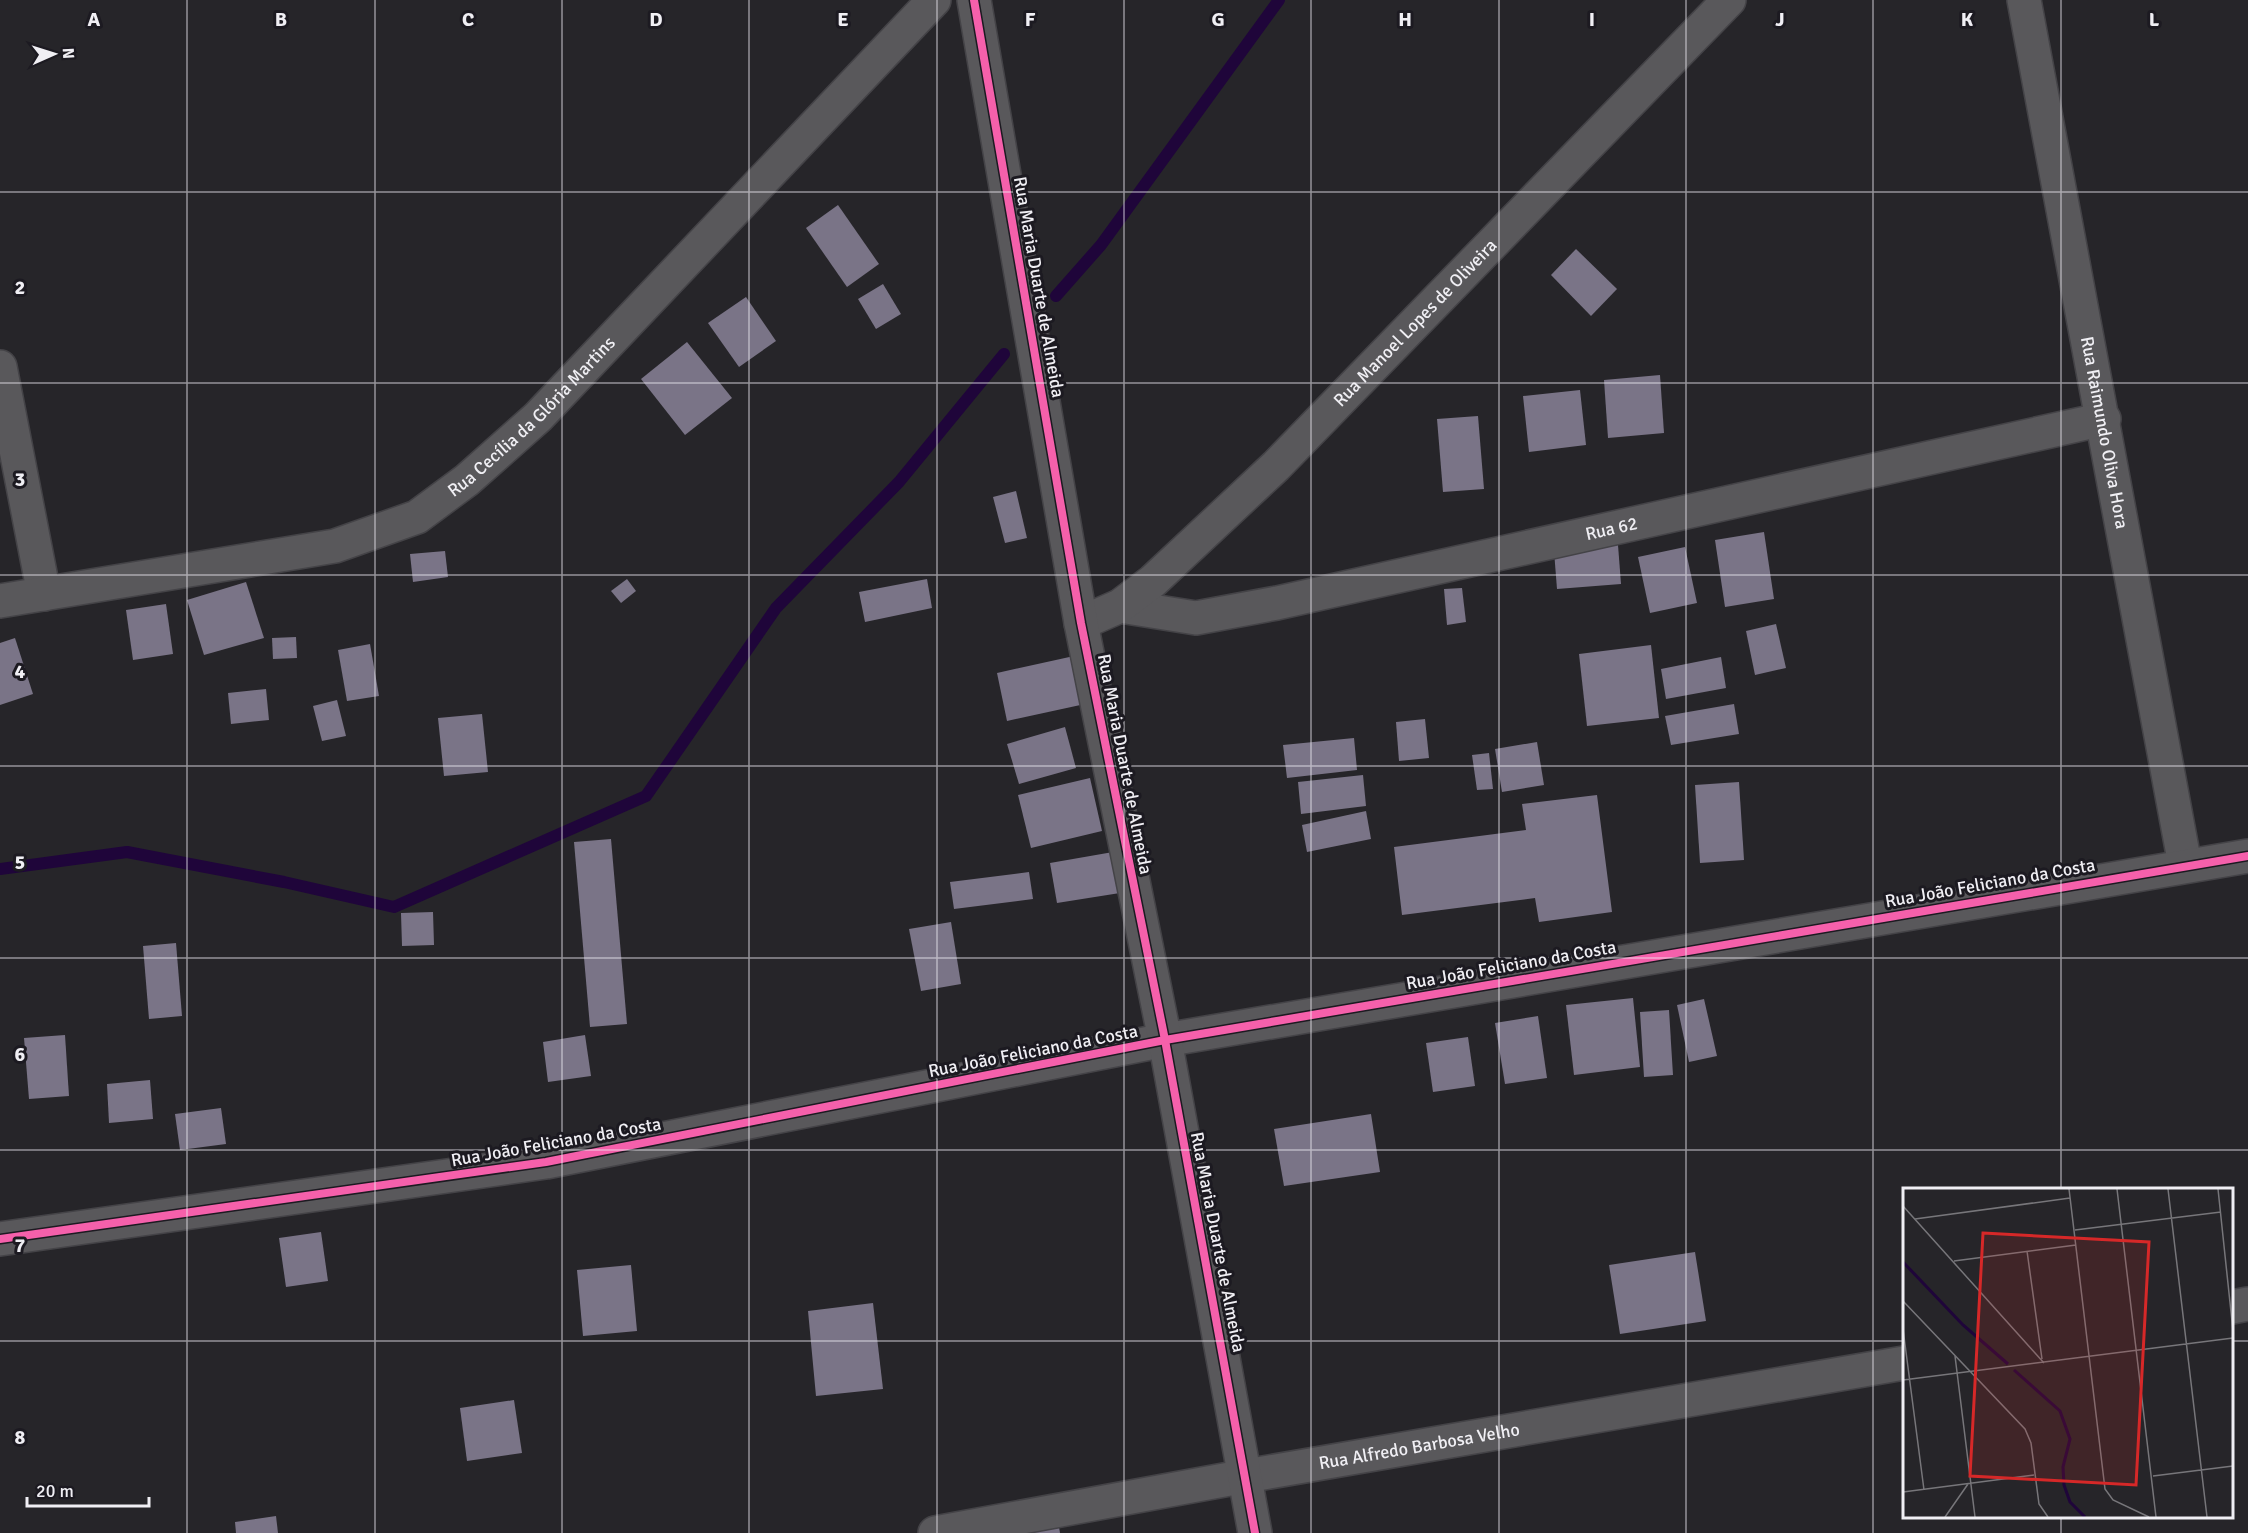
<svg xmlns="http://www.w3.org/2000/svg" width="2248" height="1533" font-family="Signika,sans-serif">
	<rect width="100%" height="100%" fill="#262529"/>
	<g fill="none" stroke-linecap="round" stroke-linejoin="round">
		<g stroke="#1f053a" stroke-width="12">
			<path d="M1056,296L1101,245L1279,0"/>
			<path d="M0,869L127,852L284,882L394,907L646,796L776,608L899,482L1004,354"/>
		</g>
	</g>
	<g fill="#7a7487">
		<path d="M838,205L879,264L847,287L806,228Z"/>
		<path d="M1576,249L1617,289L1591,316L1551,275Z"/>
		<path d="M883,284L901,314L876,329L858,299Z"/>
		<path d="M746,297L776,341L739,367L708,323Z"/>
		<path d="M687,342L732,398L685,435L641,379Z"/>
		<path d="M1660,375L1664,433L1608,438L1604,380Z"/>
		<path d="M1580,390L1586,445L1529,452L1523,396Z"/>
		<path d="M1478,416L1484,489L1443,492L1437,419Z"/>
		<path d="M1016,491L1027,538L1005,543L993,497Z"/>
		<path d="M1764,532L1774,599L1725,607L1715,540Z"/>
		<path d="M1618,545L1621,584L1557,589L1554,551Z"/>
		<path d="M1685,547L1697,603L1650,613L1638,557Z"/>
		<path d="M445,551L448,577L413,582L410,554Z"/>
		<path d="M627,579L636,591L621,603L611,591Z"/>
		<path d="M927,579L932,608L865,622L859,592Z"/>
		<path d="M246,582L264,638L204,655L187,600Z"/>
		<path d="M1462,588L1466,622L1447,625L1444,589Z"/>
		<path d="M166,604L173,654L133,660L126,610Z"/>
		<path d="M1776,624L1786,668L1755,675L1746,631Z"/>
		<path d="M296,637L297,658L273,659L272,638Z"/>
		<path d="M15,638L33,694L0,705V643Z"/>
		<path d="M370,644L379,696L347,701L338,650Z"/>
		<path d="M1651,645L1659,718L1587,726L1579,654Z"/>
		<path d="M1074,656L1085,704L1007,721L997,673Z"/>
		<path d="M1721,657L1726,688L1666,699L1661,669Z"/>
		<path d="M266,689L269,720L231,724L228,693Z"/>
		<path d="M337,700L346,736L322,741L313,706Z"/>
		<path d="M1734,704L1739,734L1671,745L1665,716Z"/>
		<path d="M482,714L488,772L444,776L438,718Z"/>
		<path d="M1425,719L1429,758L1399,761L1396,722Z"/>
		<path d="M1065,727L1076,768L1019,784L1007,744Z"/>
		<path d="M1354,738L1357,770L1287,778L1283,745Z"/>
		<path d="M1537,742L1544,785L1502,792L1495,749Z"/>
		<path d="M1489,753L1493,789L1477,790L1472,755Z"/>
		<path d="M1363,775L1366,806L1301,814L1298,782Z"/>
		<path d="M1090,778L1102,831L1031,848L1018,795Z"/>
		<path d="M1739,782L1744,860L1700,863L1695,785Z"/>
		<path d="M1597,795L1612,912L1539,922L1535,898L1402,915L1394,847L1526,830L1522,804Z"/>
		<path d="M1366,811L1371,839L1307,852L1302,825Z"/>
		<path d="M611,839L627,1024L590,1027L574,842Z"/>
		<path d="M1113,852L1120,893L1057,903L1050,863Z"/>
		<path d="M1029,872L1033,899L954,909L950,882Z"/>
		<path d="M433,912L434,945L402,946L401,913Z"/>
		<path d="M951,922L961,984L921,991L909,929Z"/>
		<path d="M176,943L182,1016L149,1019L143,946Z"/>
		<path d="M1633,998L1640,1067L1574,1075L1566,1005Z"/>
		<path d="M1704,999L1717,1056L1689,1062L1677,1005Z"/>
		<path d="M1669,1010L1673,1075L1644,1077L1640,1012Z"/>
		<path d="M1538,1016L1547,1078L1505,1084L1495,1023Z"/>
		<path d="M65,1035L69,1096L29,1099L24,1038Z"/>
		<path d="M585,1035L591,1076L548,1082L543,1042Z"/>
		<path d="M1468,1037L1475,1086L1433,1092L1426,1043Z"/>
		<path d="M150,1080L153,1119L109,1123L107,1084Z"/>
		<path d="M221,1108L226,1144L180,1150L175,1114Z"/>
		<path d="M1371,1114L1380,1172L1284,1186L1274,1129Z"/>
		<path d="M321,1232L328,1281L286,1287L279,1238Z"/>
		<path d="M1695,1252L1706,1321L1620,1334L1609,1265Z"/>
		<path d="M631,1265L637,1331L583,1336L577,1270Z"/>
		<path d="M873,1303L883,1389L816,1396L808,1311Z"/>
		<path d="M514,1400L522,1453L467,1461L460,1408Z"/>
		<path d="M276,1516L278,1533H236L235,1522Z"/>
		<path d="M1059,1527L1060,1533H1027V1532Z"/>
	</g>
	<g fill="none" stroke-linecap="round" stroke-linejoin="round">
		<defs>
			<g id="street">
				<path id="s1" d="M2024,0L2185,865"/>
				<path d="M0,367L44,594"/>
				<path id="s2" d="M0,601L335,546L417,517L467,480L538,417L934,0"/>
				<path id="s3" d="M1120,606L1196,618L1277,603L2104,419"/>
				<path id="s4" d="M1081,623L1120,606L1153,581L1276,466L1729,0"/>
				<path d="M0,1239L546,1162L1165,1040L2248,856"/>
				<path d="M2232,1307L2248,1304"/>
				<path id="s5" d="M935,1533L1246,1476L1904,1363"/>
			</g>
			<path id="secondary" d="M974,0L1081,623L1165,1040L1255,1533"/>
		</defs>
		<use href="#street" stroke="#444347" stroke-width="36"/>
		<use href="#secondary" stroke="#444347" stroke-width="36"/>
		<use href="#street" stroke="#59585b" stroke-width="33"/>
		<use href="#secondary" stroke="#59585b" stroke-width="33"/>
		<defs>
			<g id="cycleway">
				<path d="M974,0L1081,623L1165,1040L1255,1533"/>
				<path d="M0,1239L546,1162L1165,1040L2248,856"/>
			</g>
		</defs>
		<use href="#cycleway" stroke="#1c1a21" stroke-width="11"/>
		<use href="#cycleway" stroke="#f560ab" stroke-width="8"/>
	</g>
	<path fill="none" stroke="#f0eff4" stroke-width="1.5" stroke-opacity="0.55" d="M187,0V1533M375,0V1533M562,0V1533M749,0V1533M937,0V1533M1124,0V1533M1311,0V1533M1499,0V1533M1686,0V1533M1873,0V1533M2061,0V1190M0,192H2248M0,383H2248M0,575H2248M0,766H2248M0,958H2248M0,1150H2248M0,1341H1904M2232,1341H2248M2061,1516V1533"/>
	<g text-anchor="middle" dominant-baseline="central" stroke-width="6" stroke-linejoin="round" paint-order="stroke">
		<g font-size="18" fill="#f0eff4" stroke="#1c1a21">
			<text transform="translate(1039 287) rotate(80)">Rua Maria Duarte de Almeida</text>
			<text stroke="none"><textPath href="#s4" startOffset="452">Rua Manoel Lopes de Oliveira</textPath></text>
			<text stroke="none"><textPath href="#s2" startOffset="579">Rua Cecília da Glória Martins</textPath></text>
			<text stroke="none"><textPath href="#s1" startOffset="440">Rua Raimundo Oliva Hora</textPath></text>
			<text stroke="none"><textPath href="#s3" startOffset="502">Rua 62</textPath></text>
			<text transform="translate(1125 764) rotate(79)">Rua Maria Duarte de Almeida</text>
			<text transform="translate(1990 883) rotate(-10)">Rua João Feliciano da Costa</text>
			<text transform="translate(1511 965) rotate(-10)">Rua João Feliciano da Costa</text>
			<text transform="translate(1033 1051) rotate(-11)">Rua João Feliciano da Costa</text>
			<text transform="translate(556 1142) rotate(-10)">Rua João Feliciano da Costa</text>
			<text transform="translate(1218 1242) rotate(79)">Rua Maria Duarte de Almeida</text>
			<text stroke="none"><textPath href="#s5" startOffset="492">Rua Alfredo Barbosa Velho</textPath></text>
		</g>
	</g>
	<g transform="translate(1903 1188)">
		<rect width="330" height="330" fill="#262529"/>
		<path fill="none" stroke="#1f053a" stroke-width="3" d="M0,74L60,137L105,176M111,182L157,223L167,251L160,279L161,297L167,314L182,329"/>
		<path fill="none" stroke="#77767a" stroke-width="1.5" d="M166,1L202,301L210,312L246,329M214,1L253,329M265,1L304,329M315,1L330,143M0,18L141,175M12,31L167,10M172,42L318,24M124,63L139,171M51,73L173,57M0,113L122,241L128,255L136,316L145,329M0,141L21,302M52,168L72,329M0,192L330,150M250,288L330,278M0,304L131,287M42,329L65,296"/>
		<path fill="#d62828" fill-opacity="0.15" stroke="#d62828" stroke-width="3" d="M80,45L246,54L233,297L67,288Z"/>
		<rect width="330" height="330" fill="none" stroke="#f0eff4" stroke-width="3"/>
	</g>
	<g font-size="20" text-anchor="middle" font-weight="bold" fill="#f0eff4" stroke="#1c1a21" stroke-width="6" stroke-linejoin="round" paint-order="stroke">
		<text x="94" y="26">A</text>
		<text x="281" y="26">B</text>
		<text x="468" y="26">C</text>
		<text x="656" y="26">D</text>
		<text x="843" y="26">E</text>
		<text x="1030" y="26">F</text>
		<text x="1218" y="26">G</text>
		<text x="1405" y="26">H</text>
		<text x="1592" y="26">I</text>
		<text x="1780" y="26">J</text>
		<text x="1967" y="26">K</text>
		<text x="2154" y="26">L</text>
		<text x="20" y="294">2</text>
		<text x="20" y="486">3</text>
		<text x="20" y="678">4</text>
		<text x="20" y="869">5</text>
		<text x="20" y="1061">6</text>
		<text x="20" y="1252">7</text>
		<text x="20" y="1444">8</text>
	</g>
	<g transform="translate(54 54) rotate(87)" stroke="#1c1a21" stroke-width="4.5" paint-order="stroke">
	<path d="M0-4.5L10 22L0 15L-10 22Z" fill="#f0eff4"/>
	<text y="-9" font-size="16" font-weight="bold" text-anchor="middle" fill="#f0eff4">N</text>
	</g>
	<path d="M27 1497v9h122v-9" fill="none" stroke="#f0eff4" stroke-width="3"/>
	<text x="36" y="1497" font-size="18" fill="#f0eff4" stroke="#1c1a21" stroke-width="4.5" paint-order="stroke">20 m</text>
</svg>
